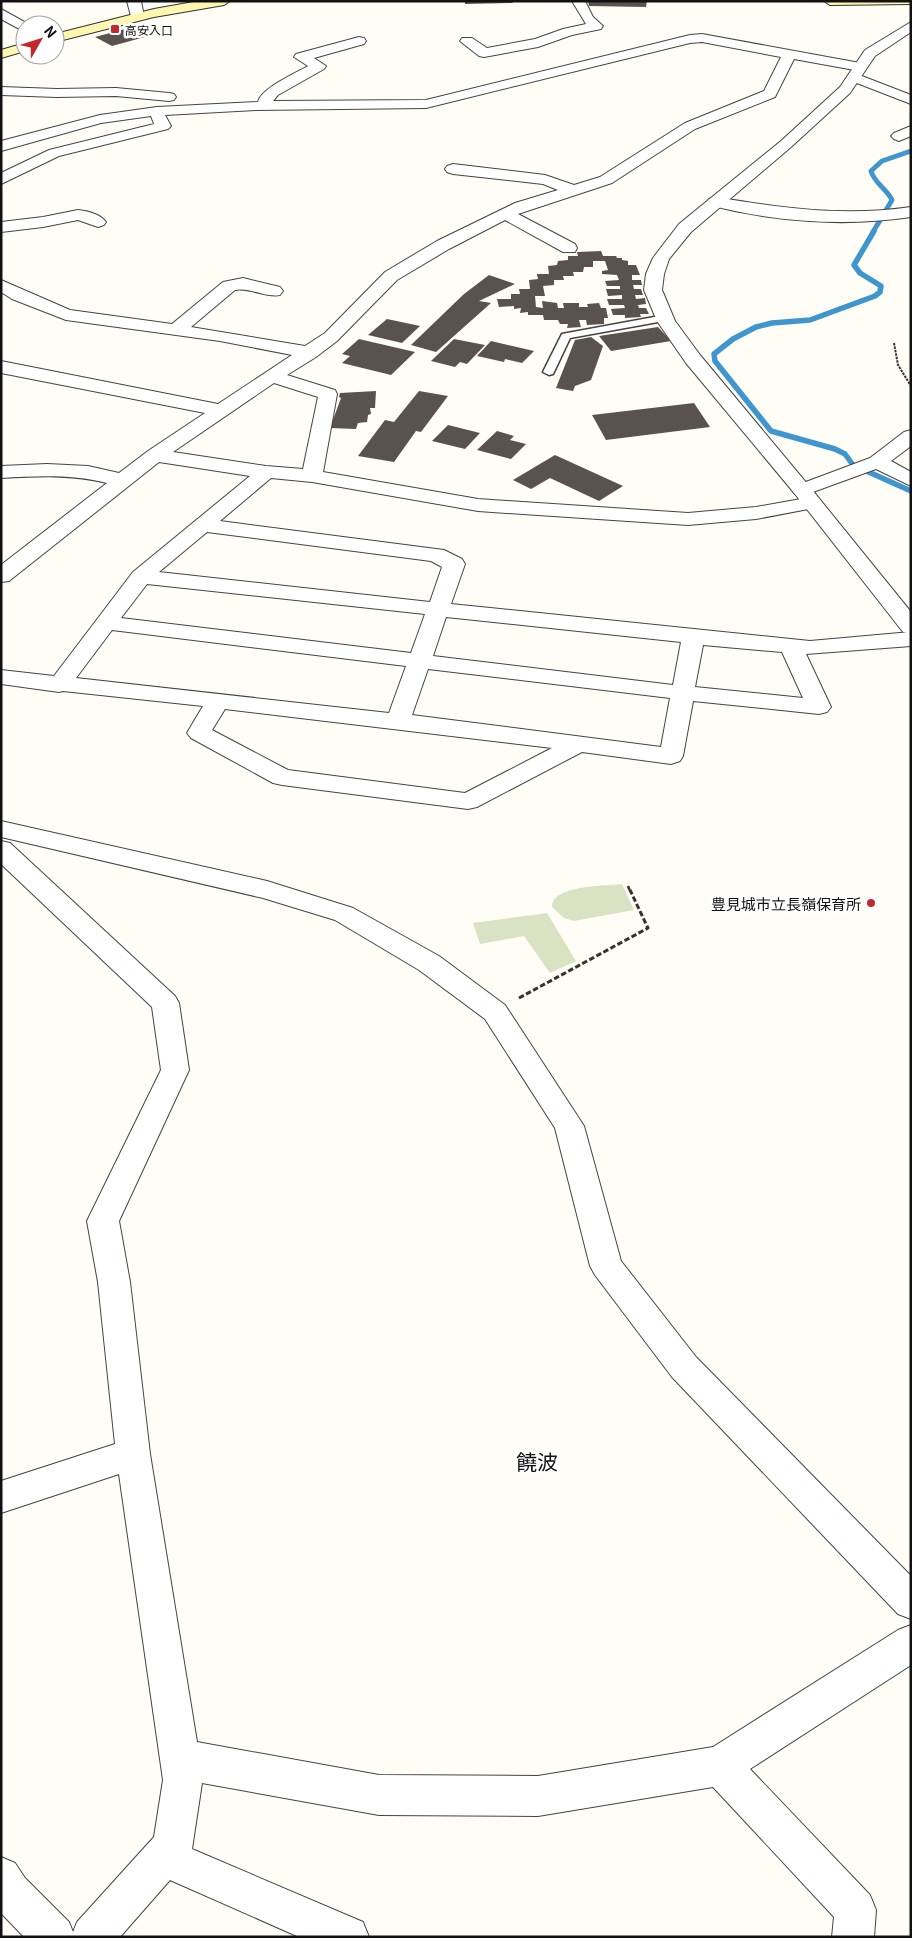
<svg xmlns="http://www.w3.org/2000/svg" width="912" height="1938" font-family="Georgia,'Noto Sans JP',serif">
	<rect width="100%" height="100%" fill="#fffdf5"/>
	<g fill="#d9e3c4">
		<path d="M622,884L634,910L574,921L564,918L552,907C552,885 605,886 622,884Z"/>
		<path d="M547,913L576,961L550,973L524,936L480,944L473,923Z"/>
	</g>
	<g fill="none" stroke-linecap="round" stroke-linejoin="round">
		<path stroke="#3f96cf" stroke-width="5" d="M873,232L892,200C887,189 874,183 871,171L882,161L911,151"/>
		<path stroke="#3f96cf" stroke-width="5.5" d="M874,231L854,265L860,273L881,286L880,292L875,296L810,320L772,323L756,327L733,339L714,354L715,361L771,431L835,449L845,454L853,465L911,491"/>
	</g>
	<g fill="#5a524d">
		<path d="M465,1H511L513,3L465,4Z"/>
		<path d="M588,1H647L646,7L589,6Z"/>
		<path d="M140,25L163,32L112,46L95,37Z"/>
		<path d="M601,251L603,256H616L617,258H622V260L628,261V265H636L640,275H632V280H641L642,285H633L634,289H641L643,295H635L636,299L645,298L646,304L638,305L639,308H646L649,314H640L641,317L625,318V315H613L611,309L625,308L624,305H609L607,299H622V295L608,296L606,289H620V286H607L605,281L619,280L617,275L602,274V271L608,270L605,261H593V267H584L583,272H573L574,276H563L564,280H554V285L543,286L545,296H535L536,307L543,308L542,301L557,303L558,308H564L563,303H579V307H588L587,304L599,303L601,308H606L608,318H604V324L587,325L586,320H579L581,327L567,328L568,324H560L558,320H544L543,315H528V312L520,313L521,308L514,309V306L499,307L497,299H511V294H520L519,289H530L529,280L538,279L537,274H549L548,266L557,265L558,261L568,260V256H578L577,252Z"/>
		<path d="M489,275L515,284L479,301L491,303L436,352L411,345L464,294Z"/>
		<path d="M387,319L420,326L402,343L368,335Z"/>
		<path d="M658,327L671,341L611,351L599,336Z"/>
		<path d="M591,337L603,346L591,380L575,386L573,391L556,388L575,340Z"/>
		<path d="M359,339L415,352L391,375L342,363L350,356L342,354Z"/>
		<path d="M454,339L485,345L467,364L460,362L455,367L431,361Z"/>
		<path d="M491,341L534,351L522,363L505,359L504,362L477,356Z"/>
		<path d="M376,391L375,408H370L371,414L368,415L367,422L358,423L356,429L330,428L341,398L339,397L340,393Z"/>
		<path d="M419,391L448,396L421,432L416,431L394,462L358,456L385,420L394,422Z"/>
		<path d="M694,403L710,427L606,440L592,415Z"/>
		<path d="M448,425L480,433L465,449L432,441Z"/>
		<path d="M497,431L514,436L510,440L526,444L511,459L477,450Z"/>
		<path d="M555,455L623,486L599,501L550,478L531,489L513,480Z"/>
	</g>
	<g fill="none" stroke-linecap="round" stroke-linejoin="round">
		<defs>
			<path id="service" d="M665,315L670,318L669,320L570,338L553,374L549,375L543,372L562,334Z"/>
			<g id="minor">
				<path d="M127,1H141L144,17L142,20H132Z"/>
				<path d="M572,1H585L593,17L603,26L601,29L572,35L538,47L484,57L479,56L460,41L462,38H472L487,48L535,39L563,29L586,24Z"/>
				<path d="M1,9L30,25H25V32L1,19Z"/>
				<path d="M702,34L860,63L865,64L867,67L865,70L860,71L794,59L775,97L695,129L612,183L518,214L575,244L577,248L575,252H563L505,220L449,249L397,280L337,341L316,357L287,375L335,390L337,394L323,472L478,499L688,513L756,507L812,497L819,499L822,503L819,507L756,519L688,525L478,511L312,482L271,478L220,521L444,550L462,559L465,564L451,604L810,641L911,632V646L806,654L831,707L827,712L819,714L693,701L683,756L680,761L671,764L582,752L477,807L468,809L282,785L273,783L191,738L187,733L203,706L63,691L59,692L1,684V670L54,676L133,572L250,476L159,462L9,581L1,582V565L107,483C72,474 37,476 1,478V466L47,464L88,466L119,473L148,451L205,413L1,373V361L218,404L292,355L220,341L66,320L12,299L1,292V280L70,310L172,324L223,282L243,278L280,287L283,291L280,295C265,298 250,287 235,290L191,327L305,346L325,333L385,272L437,241L515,203L558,190L543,184L453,174L447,172L445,169L447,166L453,164L545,175L574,185L600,177L685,123L764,91L781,57L702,42L690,43L426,108L256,110L165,115L171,126L168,129L59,156L1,184V173L49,150L154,124L151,116L101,123L1,151V141L100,115L157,107L258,102C261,88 296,73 308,66L294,57L296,54L359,37L364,38L366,41L364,44L314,58L326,66L324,69L278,95L273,101L426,100L690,35ZM274,383L318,397L303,469L266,466L173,452ZM207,532L431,561L442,567L430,602L159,572ZM147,584L425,614L411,653L121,618ZM446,617L681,642L673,685L433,656ZM112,630L406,666L389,713L76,678ZM703,645L782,652L803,698L695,687ZM428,669L670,698L661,747L412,715ZM225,709L552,748L465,793L288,770L212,730Z"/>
				<path d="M854,73L911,95V104L849,80L847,77L849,74Z"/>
				<path d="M1,87L57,89L116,88L169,93L174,94L176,97L174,100L169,101L116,96L57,97L1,95Z"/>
				<path d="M911,126V136L899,141L894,139L891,136L894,133Z"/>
				<path d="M715,197C781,208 844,217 911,207V217C845,227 774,222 709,205L707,202L709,199Z"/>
				<path d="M78,210C88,211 100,214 106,222L104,225L98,227L78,220L43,227L1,232V222L43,217Z"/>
				<path d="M911,430V446L891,461L911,472V486L876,469L802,496L795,494L792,490L795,486L870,458L904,432Z"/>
				<path d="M1,821L267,881L353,908L439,956L505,1005L584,1126L621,1261L696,1357L911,1576V1619L898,1614L672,1377L595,1275L590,1266L555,1128L485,1019L419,970L335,920L263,898L1,837Z"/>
				<path d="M1,841L10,843L175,996L179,1003L189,1070L119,1221L130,1282L150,1454L197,1742L379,1775L538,1776L713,1747L898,1630L911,1625V1665L750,1769L870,1895L876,1910L874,1937H832L834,1917L713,1787L538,1816L379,1815L202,1783L192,1849L363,1922L369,1937H299L170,1880L120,1937H24L1,1913V1857L15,1863L25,1878L69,1922L73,1932L77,1922L154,1837L163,1780L119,1474L1,1513V1481L115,1444L98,1282L87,1221L161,1070L152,1007L1,864Z"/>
			</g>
			<path id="tertiary" d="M911,22V32L875,56L850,93L791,147L691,232L669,259L664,274L662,290L675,321L700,355L809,486L911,612V634L903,632L795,494L686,363L657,321L644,290L646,274L653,258L679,224L781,141L840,87L865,50Z"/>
			<g id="secondary">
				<path d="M199,1H230L224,5L154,17L55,42V34L154,9Z"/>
				<path d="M824,1H911V4L830,5Z"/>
				<path d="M25,43V51L1,58V50Z"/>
			</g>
		</defs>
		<use href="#service" stroke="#444" stroke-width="3"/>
		<use href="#minor" stroke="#444" stroke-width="2"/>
		<use href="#tertiary" stroke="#444" stroke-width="2"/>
		<use href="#secondary" stroke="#333" stroke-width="2"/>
		<path stroke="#333" stroke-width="2" stroke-dasharray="2.5 1" stroke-linecap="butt" d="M894,343L898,365L911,386"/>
		<path stroke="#333" stroke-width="2.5" stroke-dasharray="4.5 2" stroke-linecap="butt" d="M628,886L630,891"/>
		<path stroke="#333" stroke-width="3" stroke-dasharray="5.5 2.5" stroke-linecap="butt" d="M519,998L648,928L630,890"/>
		<use href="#service" fill="#fff" fill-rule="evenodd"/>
		<use href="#minor" fill="#fff" fill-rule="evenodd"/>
		<use href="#tertiary" fill="#fff" fill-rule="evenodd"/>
		<use href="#secondary" fill="#fff6b0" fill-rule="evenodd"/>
	</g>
	<g fill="#c4262e" stroke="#fff" stroke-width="2">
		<rect x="110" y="24" width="10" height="10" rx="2.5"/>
		<circle cx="871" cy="903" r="5"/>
	</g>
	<g text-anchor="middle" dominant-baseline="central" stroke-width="5" stroke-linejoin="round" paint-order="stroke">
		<g font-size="12" fill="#111" stroke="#fff" text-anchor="start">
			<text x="125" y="29">高安入口</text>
		</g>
		<g font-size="15" fill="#111" stroke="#fff" text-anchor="end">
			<text x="861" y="903">豊見城市立長嶺保育所</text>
		</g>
		<g font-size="21" fill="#111" stroke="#fff">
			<text x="537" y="1461">饒波</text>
		</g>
	</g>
	<rect width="912" height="1938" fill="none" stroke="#111111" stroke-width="5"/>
	<g transform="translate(40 40) rotate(51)"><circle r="24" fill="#ffffff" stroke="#a0a0a0"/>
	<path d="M0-4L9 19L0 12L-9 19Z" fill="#c4262e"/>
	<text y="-8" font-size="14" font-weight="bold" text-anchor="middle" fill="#111111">N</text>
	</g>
</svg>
